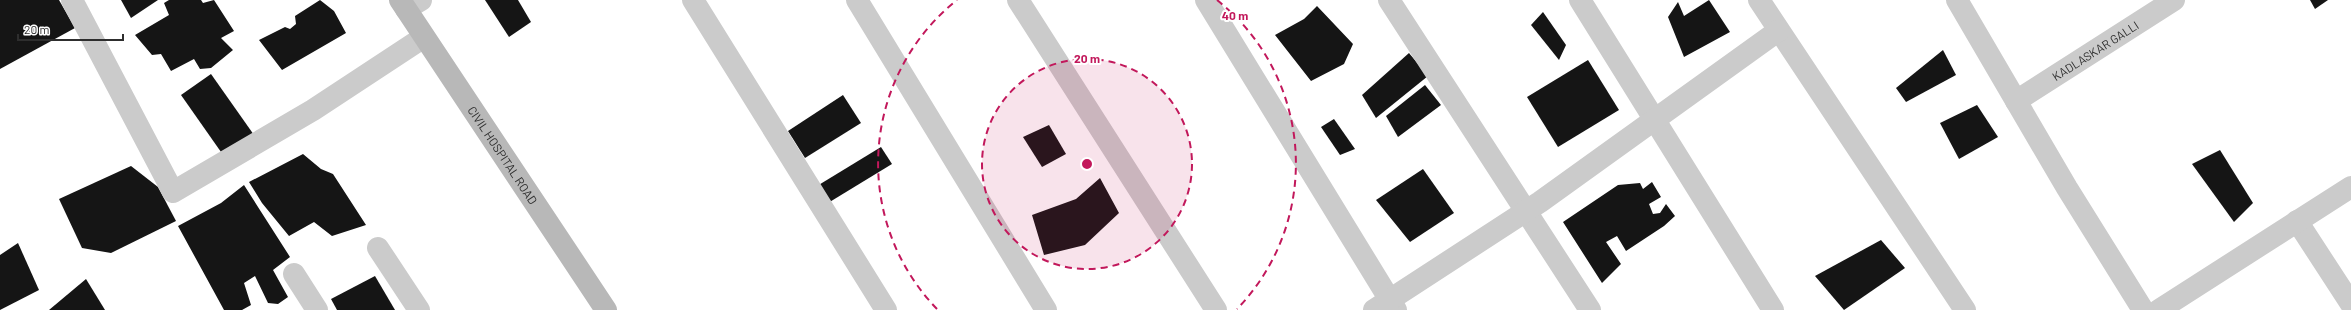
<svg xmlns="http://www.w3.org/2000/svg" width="2351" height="310" font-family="Barlow,sans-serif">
	<rect width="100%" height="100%" fill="#fff"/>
	<g fill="#151515">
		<path d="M0,0H59L75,28L0,69Z"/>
		<path d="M121,0H158L131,18Z"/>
		<path d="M169,0H201L203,3L214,0L234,31L221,38L233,50L211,68L200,69L194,59L171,71L161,54L152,55L135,35L169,15L164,3Z"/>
		<path d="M320,0L334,11L346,33L282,70L259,40L285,27L290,29L296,24L295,16Z"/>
		<path d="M485,0H518L531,22L509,37Z"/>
		<path d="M1709,0L1730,32L1684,57L1668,17L1678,2L1684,16Z"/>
		<path d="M2310,0H2328L2315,9Z"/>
		<path d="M1317,6L1353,44L1344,64L1311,81L1275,35L1304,19Z"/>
		<path d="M1543,12L1566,45L1559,60L1531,25Z"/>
		<path d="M1943,50L1956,75L1906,102L1896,88Z"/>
		<path d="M1409,53L1428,76L1376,118L1362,95Z"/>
		<path d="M1588,60L1619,110L1558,147L1527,97Z"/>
		<path d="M211,74L254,135L221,152L181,95Z"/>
		<path d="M1425,85L1441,105L1398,137L1386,116Z"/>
		<path d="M843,95L861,123L805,158L788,131Z"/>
		<path d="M1977,105L1998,137L1959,159L1940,123Z"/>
		<path d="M1334,119L1355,149L1340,155L1321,127Z"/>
		<path d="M1049,125L1066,154L1042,167L1023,137Z"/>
		<path d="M881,147L892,164L828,203L817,186Z"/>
		<path d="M2220,150L2253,203L2234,222L2192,164Z"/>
		<path d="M303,154L321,169L333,174L366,225L332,236L314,222L289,236L262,203L249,182Z"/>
		<path d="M131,166L158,187L176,221L111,253L82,248L59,199Z"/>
		<path d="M1423,169L1454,213L1410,242L1376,200Z"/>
		<path d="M1100,178L1119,213L1085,245L1044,255L1032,215L1076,199Z"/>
		<path d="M1652,182L1661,197L1649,204L1653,214L1660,213L1666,204L1675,216L1664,226L1626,251L1617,236L1606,242L1621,264L1602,283L1563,222L1618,185L1640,183L1643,189Z"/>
		<path d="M244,185L290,257L273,270L288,297L278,304L268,303L255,276L244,283L251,305L242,310H224L178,226L221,203Z"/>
		<path d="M1881,240L1905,268L1844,310L1815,276Z"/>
		<path d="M18,243L39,290L0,310V255Z"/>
		<path d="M375,276L395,310H337L331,299Z"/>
		<path d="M86,279L105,310H49Z"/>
	</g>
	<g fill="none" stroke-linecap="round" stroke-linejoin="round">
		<g stroke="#cbcbcb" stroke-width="22">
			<path d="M72,0L173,192L313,110L424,37"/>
			<path d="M693,0L886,310"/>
			<path d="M857,0L1046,310"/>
			<path d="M1018,0L1216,310"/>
			<path d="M1206,0L1396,310"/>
			<path d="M1389,0L1590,310"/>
			<path d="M1580,0L1773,310"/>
			<path d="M1759,0L1965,310"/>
			<path d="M406,9L421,0"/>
			<path id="s1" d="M2016,101L2174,0"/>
			<path d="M2297,221L2351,304"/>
			<path d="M378,248L419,310"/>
			<path d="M294,274L317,310"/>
			<path d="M1374,310L1540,202L1778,31"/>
			<path d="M2159,310L2351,187"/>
		</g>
		<path stroke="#cbcbcb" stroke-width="22" d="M1957,0L2067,188L2143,310"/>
		<path stroke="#b8b8b8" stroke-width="22" id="s2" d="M400,0L606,310"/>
	</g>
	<circle cx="1087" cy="164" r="105" fill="#c2185b" fill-opacity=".12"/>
	<g fill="none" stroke="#c2185b" stroke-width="2" stroke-dasharray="7 5">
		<circle cx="1087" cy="164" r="105"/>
		<path d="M937 309A209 209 0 0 1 957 0M1217 0A209 209 0 0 1 1237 309"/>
	</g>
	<g text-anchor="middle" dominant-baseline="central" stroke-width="4" stroke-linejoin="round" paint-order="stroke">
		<g font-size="12" fill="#2e2e2e" stroke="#fff">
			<text stroke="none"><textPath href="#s1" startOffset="94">KADLASKAR GALLI</textPath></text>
			<text stroke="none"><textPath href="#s2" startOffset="186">CIVIL HOSPITAL ROAD</textPath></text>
		</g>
	</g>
	<circle cx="1087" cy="164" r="6" fill="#c2185b" stroke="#fff" stroke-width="2"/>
	<g font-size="12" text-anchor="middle" font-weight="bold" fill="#c2185b" stroke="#fff" stroke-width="4" stroke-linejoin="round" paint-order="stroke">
		<text x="1235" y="20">40 m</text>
		<text x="1087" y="63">20 m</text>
	</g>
	<path d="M18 34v6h105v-6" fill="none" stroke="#2e2e2e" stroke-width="2"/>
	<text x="24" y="34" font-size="12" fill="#2e2e2e" stroke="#ffffff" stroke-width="3" paint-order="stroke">20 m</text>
</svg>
